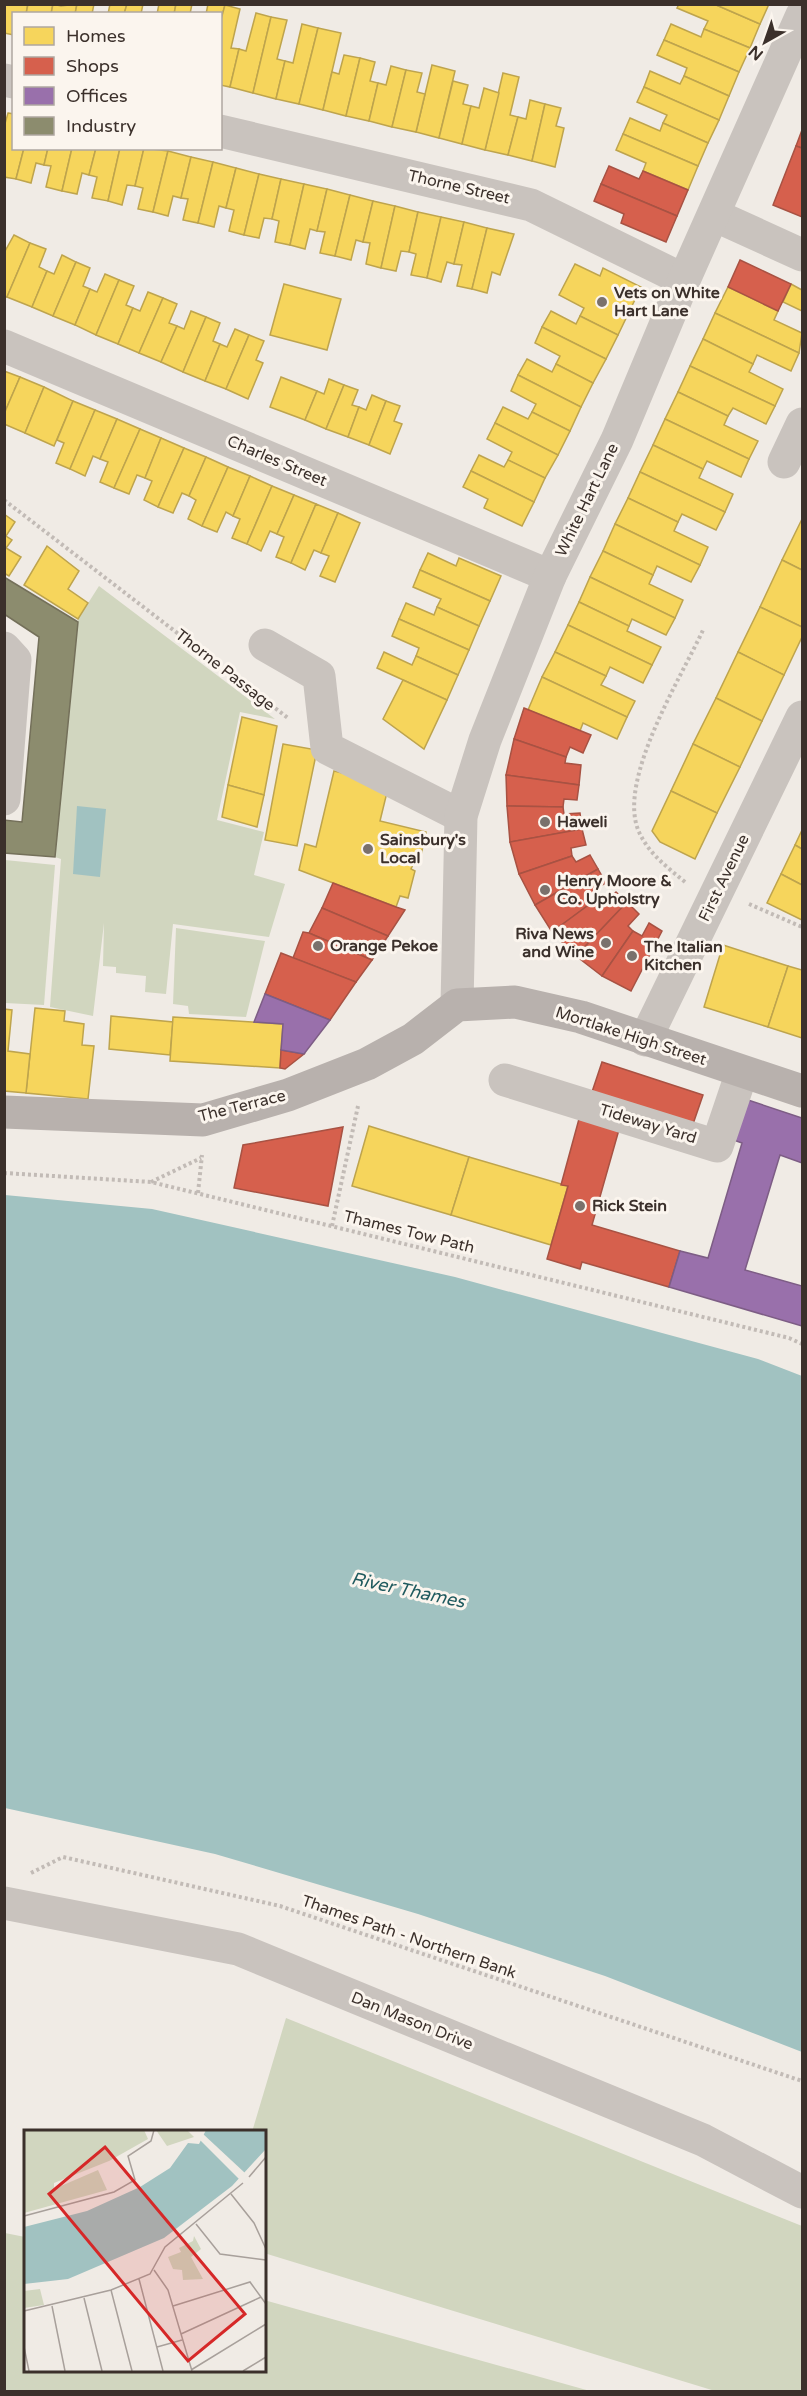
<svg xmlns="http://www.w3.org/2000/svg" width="807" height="2396" font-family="'Varela Round',sans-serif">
	<rect width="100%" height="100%" fill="#f0ebe5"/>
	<g fill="#d1d6bf">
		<path d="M99,586L275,719L240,712L217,820L264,832L254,875L285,884L269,937L173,924L166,994L145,992L146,976L116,973V967L103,966L104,923L93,1016L50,1007L61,859L55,857L78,619Z"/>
		<path d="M5,860L55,865L44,1005L5,1003Z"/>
		<path d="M176,928L265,941L246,1017L189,1014L188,1006L173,1004Z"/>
		<path d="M286,2018L802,2226V2391H715L264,2253V2132H252Z"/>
		<path d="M5,2233L25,2237L26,2370H264V2300L590,2391H5Z"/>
	</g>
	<g fill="#a1c2c1">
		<path d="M77,806L106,809L100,877L73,874Z"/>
		<path d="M5,1195L152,1209L455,1277L758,1359L802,1376V2052L605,1976L418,1914L215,1854L5,1808Z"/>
	</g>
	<g fill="#f6d55c" stroke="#bea44d" stroke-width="1.5">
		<path d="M4,4H28L26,14H14V35L4,33Z"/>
		<path d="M28,4H53L51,14H26Z"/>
		<path d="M53,4L61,6L77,4L75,14H51Z"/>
		<path d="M77,4H94L92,14H75Z"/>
		<path d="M110,4H127L124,14H108Z"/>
		<path d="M127,4H143L141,14H124Z"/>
		<path d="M159,4H176L174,14H157Z"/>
		<path d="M176,4H192L190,14H174Z"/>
		<path d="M208,4L225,5L220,23V14H206Z"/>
		<path d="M679,4H714L760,24L750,48L704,29L708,21L677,8Z"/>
		<path d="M714,4H769L760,24Z"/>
		<path d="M225,5L240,9L231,48L239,49L230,87L220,85V23Z"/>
		<path d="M256,13L271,17L253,93L230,87L239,49L246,51Z"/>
		<path d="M271,17L287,20L277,59L285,61L276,99L253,93Z"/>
		<path d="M302,24L318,28L299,104L276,99L285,61L293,63Z"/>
		<path d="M671,24L701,37L704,29L750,48L739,72L664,40Z"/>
		<path d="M318,28L341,33L323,110L299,104Z"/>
		<path d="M664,40L739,72L729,96L684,76L687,68L657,55Z"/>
		<path d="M344,55L360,58L346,116L323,110L332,72L339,74Z"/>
		<path d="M360,58L375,62L370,81L378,83L369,121L346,116Z"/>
		<path d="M432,65L455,71L439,138L416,132Z"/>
		<path d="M391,66L406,70L392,127L369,121L378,83L386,85Z"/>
		<path d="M406,70L422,73L417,92L425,94L416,132L392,127Z"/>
		<path d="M650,71L680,84L684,76L729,96L719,120L644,87Z"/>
		<path d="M503,73L519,77L510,115L518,117L508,155L485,150Z"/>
		<path d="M453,81L468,85L463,104L471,106L462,144L439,138Z"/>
		<path d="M644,87L719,120L708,143L663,123L667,115L637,102Z"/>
		<path d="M484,88L499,93L485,150L462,144L471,106L479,108Z"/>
		<path d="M530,100L545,104L532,161L508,155L518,117L526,119Z"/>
		<path d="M545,104L561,108L556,126L564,128L555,167L532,161Z"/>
		<path d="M8,113L14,114V148H24L16,179L4,177V127Z"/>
		<path d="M630,118L660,131L663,123L708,143L698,166L623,134Z"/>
		<path d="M623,134L698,166L688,190L643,171L646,163L616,150Z"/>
		<path d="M24,148H48L44,165L36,163L31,183L16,179Z"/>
		<path d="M48,148H72L62,191L46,187L51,166L44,165Z"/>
		<path d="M72,148H96L89,175L82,173L77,194L62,191Z"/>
		<path d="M96,148H120L108,201L92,198L97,177L89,175Z"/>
		<path d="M120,148H144L135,186L127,185L122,205L108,201Z"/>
		<path d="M144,148L168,151L153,212L138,209L143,188L135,186Z"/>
		<path d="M168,151L191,157L181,198L173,196L168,216L153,212Z"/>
		<path d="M191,157L213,162L198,223L183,220L188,199L181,198Z"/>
		<path d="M213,162L236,168L226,208L219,206L214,227L198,223Z"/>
		<path d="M236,168L259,174L244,235L229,231L234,210L226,208Z"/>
		<path d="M259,174L281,179L272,219L264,218L259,238L244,235Z"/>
		<path d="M281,179L304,184L290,245L275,242L279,221L272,219Z"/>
		<path d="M304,184L327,189L317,231L310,229L305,249L290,245Z"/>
		<path d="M327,189L350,195L335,256L320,253L325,232L317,231Z"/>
		<path d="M350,195L373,201L363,242L356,240L351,260L335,256Z"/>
		<path d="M373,201L395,206L381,268L366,264L370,243L363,242Z"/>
		<path d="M395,206L418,212L409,252L401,251L396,271L381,268Z"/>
		<path d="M418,212L441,217L427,278L411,275L416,254L409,252Z"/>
		<path d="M441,217L464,222L454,264L447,262L441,282L427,278Z"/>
		<path d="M464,222L487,228L472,289L457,286L462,265L454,264Z"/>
		<path d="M487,228L514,234L500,275L492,272L487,293L472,289Z"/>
		<path d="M14,235L30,243L7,297L4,296V253Z"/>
		<path d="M30,243L46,249L39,267L47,271L32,307L7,297Z"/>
		<path d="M62,255L76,262L53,316L32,307L47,271L54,274Z"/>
		<path d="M76,262L90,268L83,286L90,289L75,325L53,316Z"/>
		<path d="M575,264L600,276L603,268L641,287L618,335L580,316L584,308L559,295Z"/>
		<path d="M105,274L119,280L96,335L75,325L90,289L97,292Z"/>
		<path d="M119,280L134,286L126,305L133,308L118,344L96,335Z"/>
		<path d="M284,284L341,299L327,350L270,335Z"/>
		<path d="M791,284L802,290V311L783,302Z"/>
		<path d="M728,287L778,311L774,320L802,333L799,353L715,313Z"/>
		<path d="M148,292L163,298L139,353L118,344L133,308L140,311Z"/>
		<path d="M163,298L177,304L169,323L177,326L161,362L139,353Z"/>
		<path d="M191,311L206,317L183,372L161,362L177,326L184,329Z"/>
		<path d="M551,311L576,324L580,316L618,335L606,359L542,327Z"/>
		<path d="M715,313L799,353L791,371L757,355L753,364L703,339Z"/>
		<path d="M206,317L220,323L213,341L220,344L205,381L183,372Z"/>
		<path d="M542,327L606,359L593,383L556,364L560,356L535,343Z"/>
		<path d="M235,329L249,335L226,389L205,381L220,344L227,347Z"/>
		<path d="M249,335L264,341L256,360L263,363L248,399L226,389Z"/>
		<path d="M703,339L753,364L749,372L783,389L775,406L690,366Z"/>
		<path d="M527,359L552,372L556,364L593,383L581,407L518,375Z"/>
		<path d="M690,366L775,406L766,424L733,408L728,416L678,392Z"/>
		<path d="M4,371L20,377L4,414Z"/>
		<path d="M518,375L581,407L570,431L532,412L536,404L511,391Z"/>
		<path d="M20,377L44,387L25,433L4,424V414Z"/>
		<path d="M281,377L317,391L305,420L270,407Z"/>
		<path d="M329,379L344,385L326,429L305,420L317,391L324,394Z"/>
		<path d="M344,385L358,390L352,405L359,407L348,437L326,429Z"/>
		<path d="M44,387L73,401L54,446L25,433Z"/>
		<path d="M678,392L728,416L724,425L758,441L749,459L665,419Z"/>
		<path d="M372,395L386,401L369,445L348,437L359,407L366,410Z"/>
		<path d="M73,401L95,410L70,469L56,463L64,443L57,440Z"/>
		<path d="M386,401L400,406L394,421L402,424L390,454L369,445Z"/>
		<path d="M503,407L528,419L532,412L570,431L558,455L495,423Z"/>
		<path d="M95,410L117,419L100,459L93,456L85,476L70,469Z"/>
		<path d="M117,419L140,429L114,488L100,482L108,462L100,459Z"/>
		<path d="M665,419L749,459L741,477L707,461L703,469L653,445Z"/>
		<path d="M495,423L558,455L545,478L508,460L512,452L487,439Z"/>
		<path d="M140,429L161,438L145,478L137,475L129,494L114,488Z"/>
		<path d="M161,438L184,448L158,507L144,500L152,481L145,478Z"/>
		<path d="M653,445L703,469L699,478L733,494L725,512L640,472Z"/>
		<path d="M184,448L206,457L189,496L182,493L173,513L158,507Z"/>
		<path d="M479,455L504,467L508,460L545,478L534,502L471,471Z"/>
		<path d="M206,457L228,467L202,526L188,519L196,500L189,496Z"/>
		<path d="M228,467L250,476L233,516L226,512L217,532L202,526Z"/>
		<path d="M471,471L534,502L522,526L484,508L488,499L463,487Z"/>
		<path d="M640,472L725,512L716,530L682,514L678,522L628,498Z"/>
		<path d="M250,476L272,486L247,544L232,538L240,519L233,516Z"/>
		<path d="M272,486L294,495L277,534L270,531L261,551L247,544Z"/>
		<path d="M294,495L316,504L291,563L276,557L284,537L277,534Z"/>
		<path d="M628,498L678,522L674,531L708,547L700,565L615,524Z"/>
		<path d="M316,504L338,513L321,553L314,550L305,570L291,563Z"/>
		<path d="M338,513L360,523L335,582L320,576L329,556L321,553Z"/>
		<path d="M4,514L15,522L6,536L12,540L6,548L21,557L9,576L4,573Z"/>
		<path d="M802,519V570L782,560Z"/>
		<path d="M615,524L700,565L691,582L657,566L653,575L603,551Z"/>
		<path d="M47,546L79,571L68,589L88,603L78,619L24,585Z"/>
		<path d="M603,551L653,575L649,584L683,600L675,618L590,577Z"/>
		<path d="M428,553L456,566L459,558L501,576L490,601L420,570Z"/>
		<path d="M782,560L802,570V627L760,607Z"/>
		<path d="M420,570L490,601L479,626L437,607L441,599L413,587Z"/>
		<path d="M590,577L675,618L666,635L632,619L629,626L579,602Z"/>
		<path d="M579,602L629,626L627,631L661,647L652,665L568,625Z"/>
		<path d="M406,603L434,615L437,607L479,626L469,650L399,619Z"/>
		<path d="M760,607L802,627V637L784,675L738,652Z"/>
		<path d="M399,619L469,650L458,675L416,656L419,648L392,636Z"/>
		<path d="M568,625L652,665L643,683L610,667L606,676L555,652Z"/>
		<path d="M384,652L412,665L416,656L458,675L447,700L377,668Z"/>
		<path d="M555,652L606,676L601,685L635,701L627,717L542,677Z"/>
		<path d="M738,652L784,675L762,721L716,698Z"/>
		<path d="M542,677L627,717L617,739L583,723L580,731L528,710Z"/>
		<path d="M403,680L447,700L424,749L383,719Z"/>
		<path d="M716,698L762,721L740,767L693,744Z"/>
		<path d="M242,717L277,726L264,795L228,785Z"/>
		<path d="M283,744L317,750L297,846L265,840Z"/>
		<path d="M693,744L740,767L717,813L671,791Z"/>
		<path d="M334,771L389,784L380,821L426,832L420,860L416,858L411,869L415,871L408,898L400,896L396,907L299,870L305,844L316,847Z"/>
		<path d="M228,785L264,795L257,827L222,817Z"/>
		<path d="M671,791L717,813L695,859L660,842L652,831Z"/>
		<path d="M802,830V849L795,845Z"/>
		<path d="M795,845L802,849V885L781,874Z"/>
		<path d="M781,874L802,885V920L767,903Z"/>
		<path d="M723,945L788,966L768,1027L704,1007Z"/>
		<path d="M788,966L802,970V1038L768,1027Z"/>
		<path d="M35,1008L65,1011L64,1021L84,1024L82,1045L94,1046L88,1099L26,1093Z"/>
		<path d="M4,1009L12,1010L8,1051L30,1054L26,1093L4,1091Z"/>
		<path d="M111,1016L173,1022L170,1055L109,1049Z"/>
		<path d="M173,1017L283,1024L280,1068L170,1061Z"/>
		<path d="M369,1126L469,1157L451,1215L352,1186Z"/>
		<path d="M469,1157L568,1186L551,1245L451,1215Z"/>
	</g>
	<g fill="#d6604d" stroke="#a85243" stroke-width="1.5">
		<path d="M802,130V148L796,146Z"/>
		<path d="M796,146L802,148V217L773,205Z"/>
		<path d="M609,166L639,179L643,171L688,190L677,216L601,184Z"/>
		<path d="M601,184L677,216L666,242L621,223L624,214L594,201Z"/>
		<path d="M740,260L791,284L778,311L728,287Z"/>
		<path d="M524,708L591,735L583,753L570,747L566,757L514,739Z"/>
		<path d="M514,739L566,757L565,763L581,765L579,785L506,775Z"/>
		<path d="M506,775L579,785L577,800L564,799L563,807L507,806Z"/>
		<path d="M507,806L563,807L564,814L580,813L582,829L510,842Z"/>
		<path d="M582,829L586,845L571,848L572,856L519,874L510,842Z"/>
		<path d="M590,855L598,869L535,905L519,874L572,856L576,862Z"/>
		<path d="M598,869L606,883L593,890L598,898L552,932L535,905Z"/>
		<path d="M333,883L396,907L405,910L388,936L322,908Z"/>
		<path d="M616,892L627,902L576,956L552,932L598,898L605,904Z"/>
		<path d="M627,902L639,914L628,926L633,931L602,976L576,956Z"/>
		<path d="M322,908L388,936L372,960L309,933Z"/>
		<path d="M649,923L662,931L631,991L602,976L633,931L642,936Z"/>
		<path d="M303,932L309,933L372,960L356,982L293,958Z"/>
		<path d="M281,953L356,982L330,1020L265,994Z"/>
		<path d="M281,1050L304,1054L285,1069L280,1068Z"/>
		<path d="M602,1062L703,1095L693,1124L589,1101Z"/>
		<path d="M582,1108L622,1119L592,1225L680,1251L669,1287L582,1262L580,1269L547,1259L568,1186L561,1185Z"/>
		<path d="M343,1127L328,1206L234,1188L243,1145Z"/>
	</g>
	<g fill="#9970ab" stroke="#7d5d85" stroke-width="1.5">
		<path d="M265,994L330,1020L304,1054L281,1050L283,1024L254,1022Z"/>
		<path d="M745,1099L802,1118V1163L780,1155L745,1270L802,1286V1326L669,1287L680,1251L708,1258L742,1143L731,1139Z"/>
	</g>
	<path fill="#8c8c6e" stroke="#74705a" stroke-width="1.5" d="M4,577L78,622L55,857L4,853V820L22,822L39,637L4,614Z"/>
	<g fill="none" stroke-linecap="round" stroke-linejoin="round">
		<g stroke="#c2bbb6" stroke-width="4" stroke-dasharray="3 3" stroke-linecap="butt">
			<path d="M4,500L288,718"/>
			<path d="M685,882C667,867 649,854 639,832C616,781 681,678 703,630"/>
			<path d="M749,904L802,927"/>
			<path d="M4,1173L151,1182L789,1338L802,1344"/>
			<path d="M151,1182L201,1158"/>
			<path d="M198,1193L202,1155"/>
			<path d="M332,1226L358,1106"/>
			<path d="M31,1873L63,1857L280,1906L802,2081"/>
		</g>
		<g stroke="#c9c3be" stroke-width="33">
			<path d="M4,80L14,82"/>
			<path d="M220,131L531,205L684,280"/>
			<path d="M714,215L802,255"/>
			<path d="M4,346L550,576"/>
			<path d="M784,462L802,424"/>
			<path d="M265,645L319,676L327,748L461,816"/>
			<path d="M4,648L15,660L4,799"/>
			<path d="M457,1005L461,816L485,740L550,576L617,440L684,280L802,15"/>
			<path d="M645,1040L802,717"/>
			<path d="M505,1080L717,1146L742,1072"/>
			<path d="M4,1903L238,1949L703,2140L802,2192"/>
		</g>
		<path stroke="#b8b1ad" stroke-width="33" d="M4,1112L203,1120L288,1095L367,1064L413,1039L457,1005L515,1002L581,1017L802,1091"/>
	</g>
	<g fill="#7a716c" stroke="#fbf5ee" stroke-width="2">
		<circle cx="602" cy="302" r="6"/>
		<circle cx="545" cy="822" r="6"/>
		<circle cx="368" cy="849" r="6"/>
		<circle cx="545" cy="890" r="6"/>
		<circle cx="606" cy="943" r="6"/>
		<circle cx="318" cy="946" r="6"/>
		<circle cx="632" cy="956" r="6"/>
		<circle cx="580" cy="1206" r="6"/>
	</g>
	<g text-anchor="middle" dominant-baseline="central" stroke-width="6" stroke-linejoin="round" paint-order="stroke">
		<g font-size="16" fill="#3b302b" stroke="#fbf5ee">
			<text transform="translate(459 187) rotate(13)">Thorne Street</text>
			<text transform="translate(277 461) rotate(23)">Charles Street</text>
			<text transform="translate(587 500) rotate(-64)">White Hart Lane</text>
			<text transform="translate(225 670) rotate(38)">Thorne Passage</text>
			<text transform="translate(724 878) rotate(-64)">First Avenue</text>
			<text transform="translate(631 1036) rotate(18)">Mortlake High Street</text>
			<text transform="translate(242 1106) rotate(-14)">The Terrace</text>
			<text transform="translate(648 1124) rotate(17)">Tideway Yard</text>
			<text transform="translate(409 1232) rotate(14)">Thames Tow Path</text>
			<text transform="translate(409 1937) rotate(19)">Thames Path - Northern Bank</text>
			<text transform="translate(412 2021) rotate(22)">Dan Mason Drive</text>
		</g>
		<g font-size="16" font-weight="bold" fill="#3b302b" stroke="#fbf5ee" text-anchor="start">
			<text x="614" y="293">Vets on White<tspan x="614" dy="18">Hart Lane</tspan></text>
			<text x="557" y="822">Haweli</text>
			<text x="380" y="840">Sainsbury's<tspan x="380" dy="18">Local</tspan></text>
			<text x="557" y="881">Henry Moore &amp;<tspan x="557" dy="18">Co. Upholstry</tspan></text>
			<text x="594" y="934" text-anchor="end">Riva News<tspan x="594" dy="18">and Wine</tspan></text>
			<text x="330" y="946">Orange Pekoe</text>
			<text x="644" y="947">The Italian<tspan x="644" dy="18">Kitchen</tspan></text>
			<text x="592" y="1206">Rick Stein</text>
		</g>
		<g font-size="18" font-style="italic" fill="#1f5a5e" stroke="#fbf5ee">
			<text transform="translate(408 1590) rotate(12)">River Thames</text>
		</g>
	</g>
	<g transform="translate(24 2130)">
		<rect width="242" height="242" fill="#f0ebe5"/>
		<path d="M0,0H120L124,9L85,31L30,53V59L74,40L83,60L0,83ZM132,0H163L170,7L143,16ZM170,106L177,119L167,127L179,149L159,150L158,140L149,139L144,127L157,122L155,118L169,111ZM16,159L20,175L0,178V161Z" fill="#d1d6bf"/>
		<path d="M182,0H241V20L208,56L140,108L44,149L0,154V97L63,81L116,57L146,38L164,13L175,14Z" fill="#a1c2c1"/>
		<path d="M178,3L221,43L217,51L174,8Z" fill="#f0ebe5"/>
		<path fill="none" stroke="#a8a09b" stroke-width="1.5" d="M225,47L242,27M207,64L230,93L242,119M0,86L90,62L111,50L104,26L127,11L130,0M172,94L196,124L242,130M130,140L144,160L168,241M115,149L139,241M87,160L108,241M60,168L78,241M28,176L41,241M149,176L226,152L242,174M0,181L87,160L126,144L141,117L219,53M157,204L237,167M0,217L5,241M133,217L158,210M167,240L242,194M219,241L242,227"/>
		<path fill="#d62828" fill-opacity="0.15" stroke="#d62828" stroke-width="3" d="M81,17L221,184L164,231L25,64Z"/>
		<rect width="242" height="242" fill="none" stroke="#3b302b" stroke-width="3"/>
	</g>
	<rect width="807" height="2396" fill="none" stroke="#3b302b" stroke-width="12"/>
	<rect x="12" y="12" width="210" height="138" fill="#fbf5ee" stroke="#aea6a0" stroke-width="1.5"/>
	<rect x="24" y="27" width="30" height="18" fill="#f6d55c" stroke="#aea6a0" stroke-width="1.5"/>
	<text x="66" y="42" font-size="18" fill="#3b302b">Homes</text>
	<rect x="24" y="57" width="30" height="18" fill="#d6604d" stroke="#aea6a0" stroke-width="1.5"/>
	<text x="66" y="72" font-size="18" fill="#3b302b">Shops</text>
	<rect x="24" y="87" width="30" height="18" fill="#9970ab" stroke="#aea6a0" stroke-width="1.5"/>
	<text x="66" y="102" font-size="18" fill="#3b302b">Offices</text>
	<rect x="24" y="117" width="30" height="18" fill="#8c8c6e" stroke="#aea6a0" stroke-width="1.5"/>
	<text x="66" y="132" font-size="18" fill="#3b302b">Industry</text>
	<g transform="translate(765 42) rotate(220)" stroke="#fbf5ee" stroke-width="4.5" paint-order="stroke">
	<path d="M0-4.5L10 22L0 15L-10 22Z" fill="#3b302b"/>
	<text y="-9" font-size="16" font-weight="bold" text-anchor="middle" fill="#3b302b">N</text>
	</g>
</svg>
